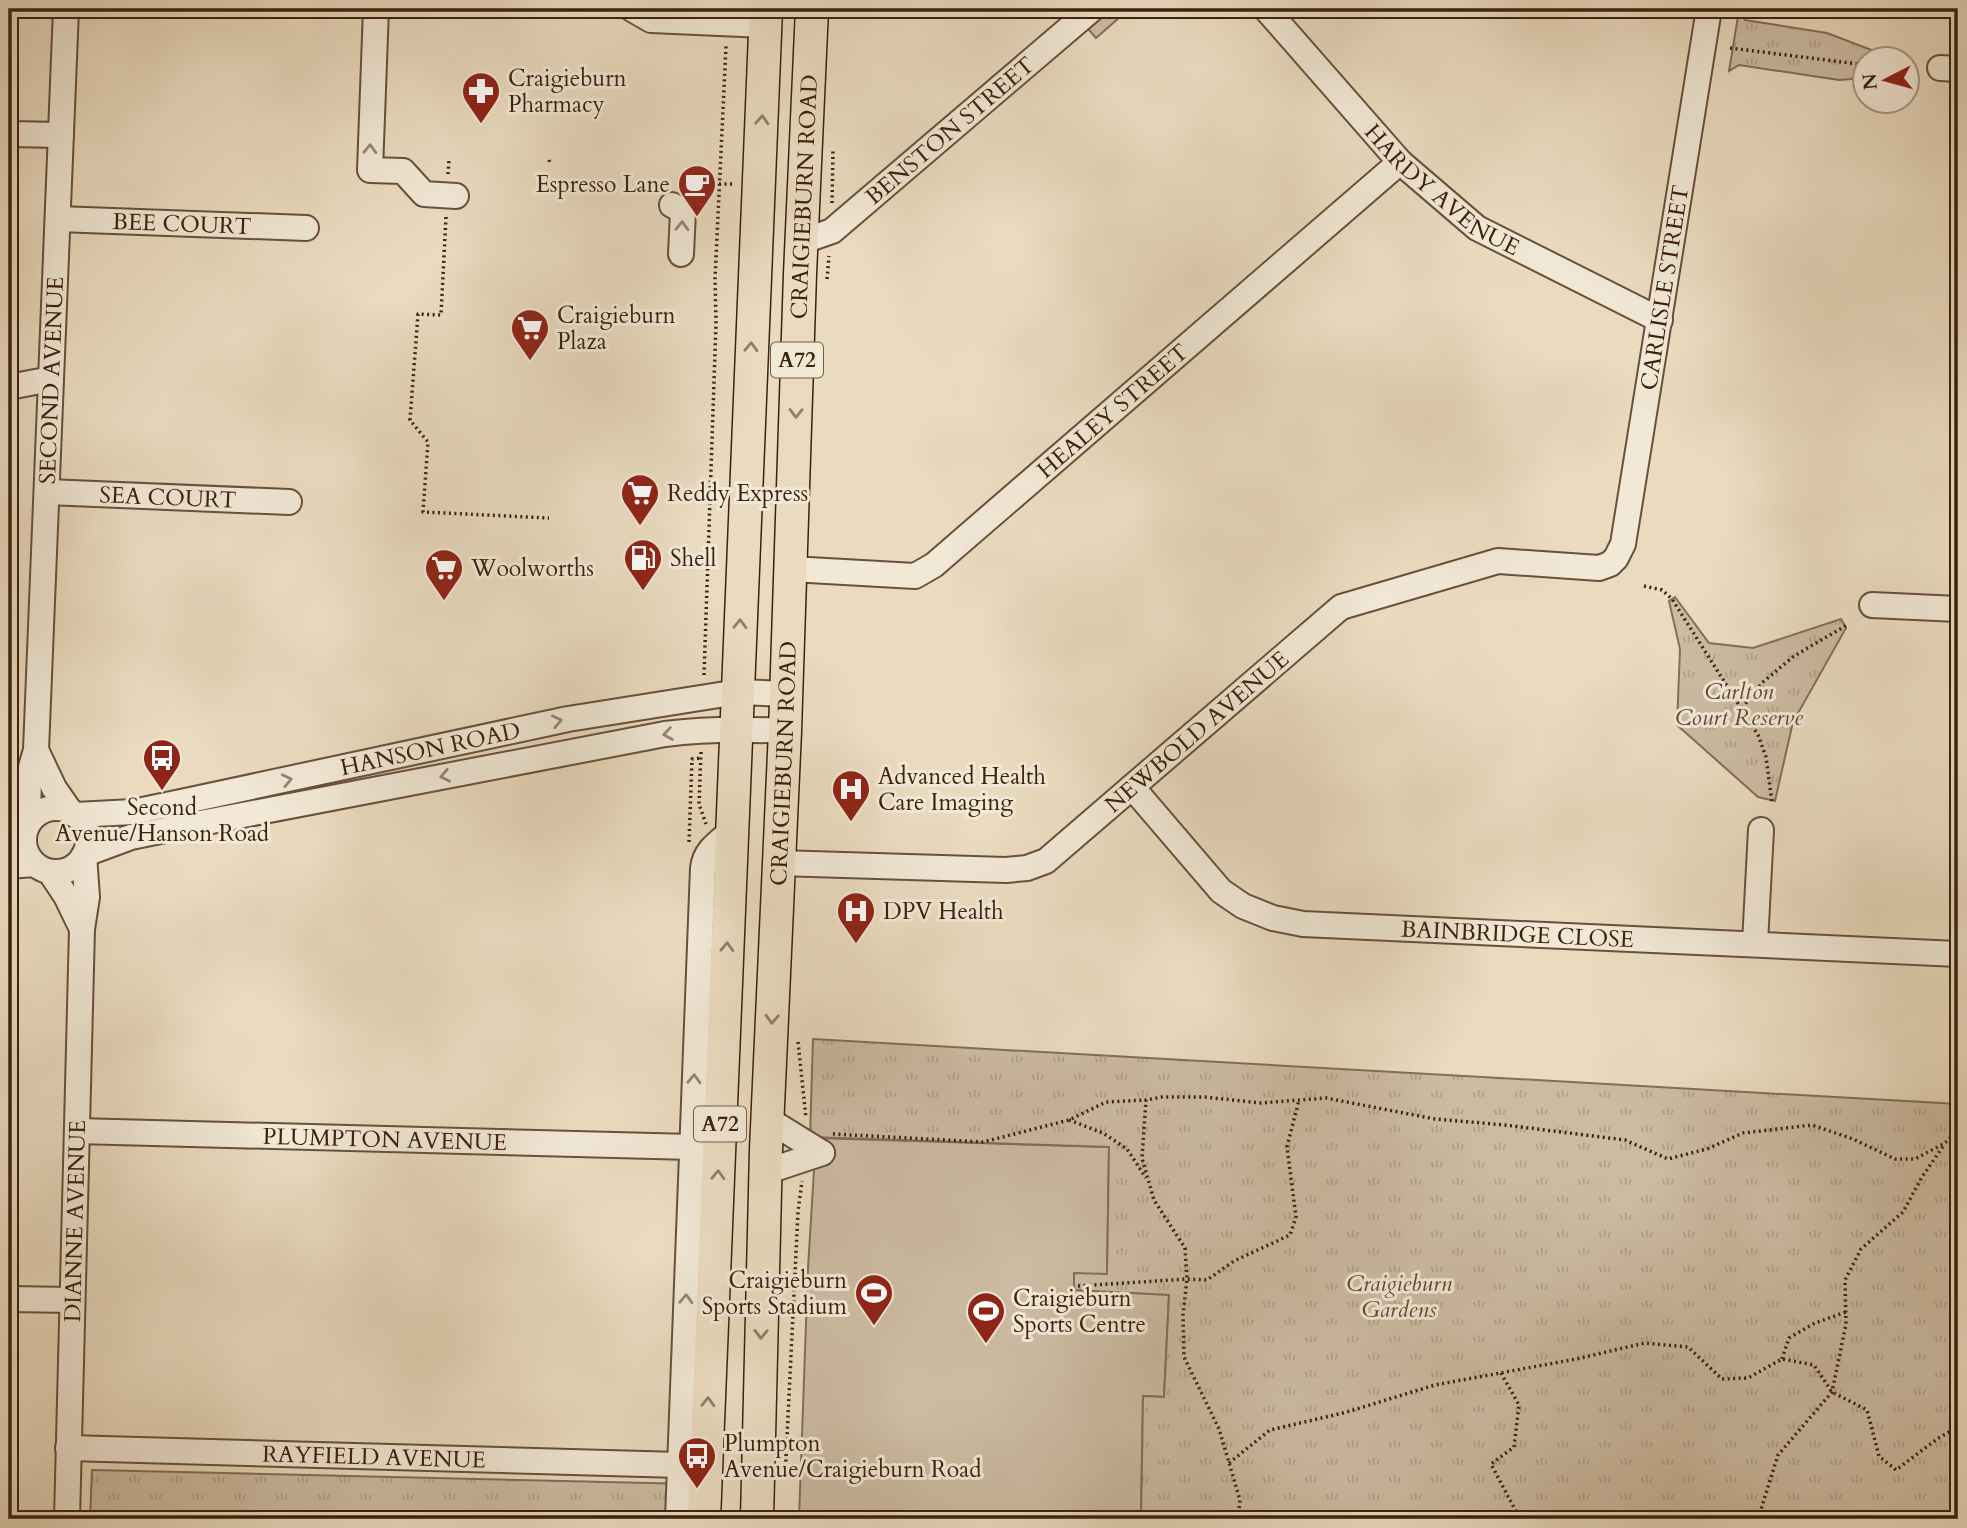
<svg xmlns="http://www.w3.org/2000/svg" width="1967" height="1528" font-family="Cardo,serif">
	<defs>
		<pattern id="park-tufts" width="24" height="20" patternUnits="userSpaceOnUse" patternTransform="scale(1.75)"><rect width="24" height="20" fill="#ccbba2"/><path d="M3 7l-1-3M5 7V3M7 7l1-3M15 17l-1-3M17 17v-4M19 17l1-3" fill="none" stroke="#b0a08a"/></pattern>
	</defs>
	<rect width="100%" height="100%" fill="#eadbc0"/>
	<filter id="stains"><feTurbulence type="fractalNoise" baseFrequency=".00286" numOctaves="4"/><feColorMatrix values="0 0 0 0 .2 0 0 0 0 .09 0 0 0 0 .02 0 0 0 .5 -.17"/></filter>
	<radialGradient id="worn" r=".72"><stop offset=".6" stop-color="#630" stop-opacity="0"/><stop offset="1" stop-color="#630" stop-opacity=".3"/></radialGradient>
	<path fill="#ccbba2" stroke="#846e58" stroke-width="2" d="M816,1138L1109,1147L1107,1274L1169,1294L1164,1397L1143,1396L1141,1519H799L808,1268Z"/>
	<g fill="url(#park-tufts)" stroke="#846e58" stroke-width="2">
		<path d="M1071,9H1129L1096,38Z"/>
		<path d="M1739,10L1745,20L1827,33L1895,59L1866,60L1865,78L1839,80L1739,65L1729,71Z"/>
		<path d="M1675,597L1709,643L1753,648L1841,619L1846,628L1793,722L1775,801L1758,797L1677,725L1680,649L1669,601Z"/>
		<path d="M813,1039L1958,1104V1519H1141L1143,1396L1164,1397L1169,1295L1074,1290V1273L1107,1274L1109,1147L810,1137Z"/>
		<path d="M92,1470L693,1484V1519H90Z"/>
	</g>
	<g fill="none" stroke-linecap="round" stroke-linejoin="round">
		<defs>
			<g id="minor">
				<path d="M376,9L370,170L403,171L424,194L456,196"/>
				<path d="M632,9L651,20L766,25"/>
				<path id="s1" d="M1266,9L1400,162L1477,228L1660,320"/>
				<path d="M1940,68L1958,69"/>
				<path d="M9,134L61,135"/>
				<path d="M672,205L683,211L681,254"/>
				<path id="s2" d="M58,219L306,228"/>
				<path id="s3" d="M801,239L812,238L832,231L1092,9"/>
				<path d="M9,387L51,379"/>
				<path id="s4" d="M47,492L289,502"/>
				<path id="s5" d="M791,569L915,576L934,565L1400,162"/>
				<path d="M1872,605L1958,609"/>
				<path d="M36,750L54,788L70,811"/>
				<path id="s6" d="M1132,787L1221,891L1243,906L1273,918L1303,924L1958,954"/>
				<circle cx="56" cy="840" r="32"/>
				<path id="s7" d="M75,815L133,812L181,802L568,719L738,692L787,694"/>
				<path id="s8" d="M28,823L29,774L36,750L66,9"/>
				<path d="M85,854L131,837L170,829L665,734C705,729 745,729 785,731"/>
				<path id="s9" d="M779,863L1006,870L1027,868L1046,861L1341,607L1498,561L1599,568L1610,564L1616,558L1623,544L1709,9"/>
				<path d="M9,866L34,864"/>
				<path d="M50,872L66,896L82,929"/>
				<path d="M1755,943L1761,830"/>
				<path d="M767,1119L822,1153"/>
				<path id="s10" d="M77,1131L692,1147"/>
				<path d="M765,1172L822,1153"/>
				<path d="M9,1299L72,1300"/>
				<path id="s11" d="M68,1448L680,1465"/>
				<path id="s12" d="M67,1519L82,929L87,897L84,855"/>
				<path d="M678,1519L703,868C705,850 719,842 733,830"/>
			</g>
			<g id="major">
				<path d="M704,1519L766,9"/>
				<path id="s13" d="M757,1519L766,1150L785,731L800,274L812,9"/>
			</g>
		</defs>
		<use href="#minor" stroke="#68503a" stroke-width="28"/>
		<use href="#major" stroke="#3c210d" stroke-width="35"/>
		<g stroke="#3c210d" stroke-width="3.5" stroke-dasharray="2 3.5" stroke-linecap="butt">
			<path d="M1730,48L1866,65"/>
			<path d="M1908,71H1913"/>
			<path d="M549,160L550,164"/>
			<path d="M448,174L449,160"/>
			<path d="M719,184H734"/>
			<path d="M832,203L833,151"/>
			<path d="M446,217L441,315L418,314L410,420L428,442L423,512L549,518"/>
			<path d="M827,279L829,256"/>
			<path d="M1644,586L1662,590L1672,599L1758,735L1766,757L1772,802"/>
			<path d="M704,675L716,323L715,279L726,46"/>
			<path d="M1742,708L1763,682L1794,656L1847,625"/>
			<path d="M701,752L699,804L706,824"/>
			<path d="M689,842L692,759L701,758"/>
			<path d="M798,1042L806,1118"/>
			<path d="M1069,1120L1103,1133L1127,1149L1146,1178"/>
			<path d="M833,1134L983,1142L1069,1120L1106,1102L1146,1100"/>
			<path d="M1078,1286L1187,1279L1207,1280L1234,1261L1290,1235L1296,1217L1287,1147L1299,1100"/>
			<path d="M1782,1359L1789,1338L1815,1323L1846,1312"/>
			<path d="M1501,1373L1519,1405L1514,1447L1491,1464L1520,1519"/>
			<path d="M1229,1463L1270,1430L1347,1412L1435,1385L1576,1359L1645,1343L1688,1347L1722,1379L1748,1378L1782,1359L1814,1365L1832,1392L1867,1410L1879,1456L1896,1470L1937,1439L1958,1427"/>
			<path d="M785,1478L798,1212L802,1181"/>
			<path d="M1238,1519L1240,1500L1219,1429L1184,1357L1183,1315L1187,1279L1185,1248L1154,1200L1142,1158L1146,1100L1162,1097H1204L1261,1103L1326,1098L1435,1119L1505,1125L1625,1140L1668,1159L1707,1149L1743,1133L1812,1125L1853,1139L1895,1159H1915L1945,1143L1952,1136L1958,1120"/>
			<path d="M1758,1519L1778,1455L1832,1392L1846,1324L1845,1280L1861,1249L1903,1212L1922,1177L1944,1145"/>
		</g>
		<use href="#minor" stroke="#f1e8d6" stroke-width="24"/>
		<use href="#major" stroke="#eadbc0" stroke-width="32"/>
	</g>
	<defs><path id="oneway-chevron" d="M-2-3.5L2.5 0L-2 3.5" fill="none" stroke-width="1.6" stroke-linecap="round" stroke-linejoin="round" transform="scale(1.75)"/></defs>
	<g stroke="#937e66">
		<use href="#oneway-chevron" transform="translate(762 120) rotate(-87)"/>
		<use href="#oneway-chevron" transform="translate(751 347) rotate(-88)"/>
		<use href="#oneway-chevron" transform="translate(796 413) rotate(91)"/>
		<use href="#oneway-chevron" transform="translate(740 624) rotate(-88)"/>
		<use href="#oneway-chevron" transform="translate(727 947) rotate(-88)"/>
		<use href="#oneway-chevron" transform="translate(772 1019) rotate(93)"/>
		<use href="#oneway-chevron" transform="translate(718 1175) rotate(-88)"/>
		<use href="#oneway-chevron" transform="translate(761 1334) rotate(91)"/>
		<use href="#oneway-chevron" transform="translate(708 1402) rotate(-88)"/>
	</g>
	<g stroke="#968472">
		<use href="#oneway-chevron" transform="translate(370 149) rotate(-88)"/>
		<use href="#oneway-chevron" transform="translate(682 226) rotate(-88)"/>
		<use href="#oneway-chevron" transform="translate(557 721) rotate(-12)"/>
		<use href="#oneway-chevron" transform="translate(668 734) rotate(171)"/>
		<use href="#oneway-chevron" transform="translate(445 776) rotate(169)"/>
		<use href="#oneway-chevron" transform="translate(287 780) rotate(-12)"/>
		<use href="#oneway-chevron" transform="translate(694 1079) rotate(-88)"/>
		<use href="#oneway-chevron" transform="translate(686 1299) rotate(-88)"/>
	</g>
	<defs>
		<symbol id="pharmacy-pin" viewBox="-11 -11 22 30"><path d="M0 17L-7.5 6A9.5 9.5 0 1 1 7.5 6Z" fill="#8f2418" stroke="#f1e8d6"/><path d="M-2-6h4v4h4v4h-4v4h-4v-4h-4v-4h4Z" fill="#fff"/></symbol>
		<symbol id="cafe-pin" viewBox="-11 -11 22 30"><path d="M0 17L-7.5 6A9.5 9.5 0 1 1 7.5 6Z" fill="#8f2418" stroke="#f1e8d6"/><path d="M-5.5-4.5H6V0H3Q3 3.5 0 3.5H-2.5Q-5.5 3.5-5.5 0ZM3-3.2v2h1.7v-2ZM-6 4.5H4V6H-6Z" fill="#fff"/></symbol>
		<symbol id="supermarket-pin" viewBox="-11 -11 22 30"><path d="M0 17L-7.5 6A9.5 9.5 0 1 1 7.5 6Z" fill="#8f2418" stroke="#f1e8d6"/><path d="M-6-5.5h2.5l.6 2H6L4.5 2H-2.5L-4.4-4H-6ZM-1.5 3.2a1.3 1.3 0 1 0 .1 0ZM3 3.2a1.3 1.3 0 1 0 .1 0Z" fill="#fff"/></symbol>
		<symbol id="fuel-pin" viewBox="-11 -11 22 30"><path d="M0 17L-7.5 6A9.5 9.5 0 1 1 7.5 6Z" fill="#8f2418" stroke="#f1e8d6"/><path d="M-5.5-6h7V0h2V4h1.3V-2.5L3-4.5l.8-.8L6-3V5H2.5V1h-1V6h-7ZM-4.2-4.7v3.2H.2V-4.7Z" fill="#fff"/></symbol>
		<symbol id="bus-pin" viewBox="-11 -11 22 30"><path d="M0 17L-7.5 6A9.5 9.5 0 1 1 7.5 6Z" fill="#8f2418" stroke="#f1e8d6"/><path d="M-5-6H5V4H4V6H2V4H-2V6H-4V4H-5ZM-3.5-4V0h7V-4ZM-3.5 1.2v1.5H-2V1.2ZM2 1.2v1.5H3.5V1.2Z" fill="#fff"/></symbol>
		<symbol id="hospital-pin" viewBox="-11 -11 22 30"><path d="M0 17L-7.5 6A9.5 9.5 0 1 1 7.5 6Z" fill="#8f2418" stroke="#f1e8d6"/><path d="M-5-5h3v3.5h4V-5h3V5h-3V1.5h-4V5h-3Z" fill="#fff"/></symbol>
		<symbol id="stadium-pin" viewBox="-11 -11 22 30"><path d="M0 17L-7.5 6A9.5 9.5 0 1 1 7.5 6Z" fill="#8f2418" stroke="#f1e8d6"/><path d="M0-5a6.5 5 0 1 0 0 10a6.5 5 0 1 0 0-10ZM-3.5-1.8h7v3.6h-7Z" fill="#fff"/></symbol>
	</defs>
	<g fill-rule="evenodd">
		<use href="#pharmacy-pin" x="459" y="69" width="44" height="60"/>
		<use href="#cafe-pin" x="675" y="162" width="44" height="60"/>
		<use href="#supermarket-pin" x="508" y="306" width="44" height="60"/>
		<use href="#supermarket-pin" x="618" y="471" width="44" height="60"/>
		<use href="#fuel-pin" x="621" y="536" width="44" height="60"/>
		<use href="#supermarket-pin" x="422" y="546" width="44" height="60"/>
		<use href="#bus-pin" x="140" y="736" width="44" height="60"/>
		<use href="#hospital-pin" x="829" y="767" width="44" height="60"/>
		<use href="#hospital-pin" x="834" y="889" width="44" height="60"/>
		<use href="#stadium-pin" x="852" y="1271" width="44" height="60"/>
		<use href="#stadium-pin" x="964" y="1289" width="44" height="60"/>
		<use href="#bus-pin" x="675" y="1434" width="44" height="60"/>
	</g>
	<g text-anchor="middle" dominant-baseline="central" stroke-width="6" stroke-linejoin="round" paint-order="stroke">
		<g fill="#f1e8d6" stroke="#725d49" stroke-width="2">
			<rect x="771" y="342.5" width="52" height="35" rx="5"/>
			<rect x="694" y="1106.5" width="52" height="35" rx="5"/>
		</g>
		<g font-size="21" font-weight="bold" fill="#3c210d">
			<text x="797" y="360">A72</text>
			<text x="720" y="1124">A72</text>
		</g>
		<g font-size="23" fill="#3c210d" stroke="#f1e8d6" text-anchor="start">
			<text x="508" y="78">Craigieburn<tspan x="508" dy="26">Pharmacy</tspan></text>
			<text x="670" y="184" text-anchor="end">Espresso Lane</text>
			<text x="557" y="315">Craigieburn<tspan x="557" dy="26">Plaza</tspan></text>
			<text x="667" y="493">Reddy Express</text>
			<text x="670" y="558">Shell</text>
			<text x="471" y="568">Woolworths</text>
			<text x="878" y="776">Advanced Health<tspan x="878" dy="26">Care Imaging</tspan></text>
			<text x="162" y="807" text-anchor="middle">Second<tspan x="162" dy="26">Avenue/Hanson Road</tspan></text>
			<text x="883" y="911">DPV Health</text>
			<text x="847" y="1280" text-anchor="end">Craigieburn<tspan x="847" dy="26">Sports Stadium</tspan></text>
			<text x="1013" y="1298">Craigieburn<tspan x="1013" dy="26">Sports Centre</tspan></text>
			<text x="724" y="1443">Plumpton<tspan x="724" dy="26">Avenue/Craigieburn Road</tspan></text>
		</g>
		<g font-size="23" fill="#3c210d" stroke="#f1e8d6">
			<text stroke="none"><textPath href="#s3" startOffset="187">BENSTON STREET</textPath></text>
			<text stroke="none"><textPath href="#s1" startOffset="254">HARDY AVENUE</textPath></text>
			<text stroke="none"><textPath href="#s13" startOffset="1323">CRAIGIEBURN ROAD</textPath></text>
			<text stroke="none"><textPath href="#s2" startOffset="124">BEE COURT</textPath></text>
			<text stroke="none"><textPath href="#s9" startOffset="1218">CARLISLE STREET</textPath></text>
			<text stroke="none"><textPath href="#s8" startOffset="444">SECOND AVENUE</textPath></text>
			<text stroke="none"><textPath href="#s5" startOffset="382">HEALEY STREET</textPath></text>
			<text stroke="none"><textPath href="#s4" startOffset="121">SEA COURT</textPath></text>
			<text stroke="none"><textPath href="#s9" startOffset="467">NEWBOLD AVENUE</textPath></text>
			<text stroke="none"><textPath href="#s7" startOffset="362">HANSON ROAD</textPath></text>
			<text stroke="none"><textPath href="#s13" startOffset="756">CRAIGIEBURN ROAD</textPath></text>
			<text stroke="none"><textPath href="#s6" startOffset="441">BAINBRIDGE CLOSE</textPath></text>
			<text stroke="none"><textPath href="#s10" startOffset="308">PLUMPTON AVENUE</textPath></text>
			<text stroke="none"><textPath href="#s12" startOffset="298">DIANNE AVENUE</textPath></text>
			<text stroke="none"><textPath href="#s11" startOffset="306">RAYFIELD AVENUE</textPath></text>
		</g>
		<g font-size="23" font-style="italic" fill="#604832" stroke="#f1e8d6">
			<text x="1739" y="691">Carlton<tspan x="1739" dy="26">Court Reserve</tspan></text>
			<text x="1399" y="1283">Craigieburn<tspan x="1399" dy="26">Gardens</tspan></text>
		</g>
	</g>
	<rect width="1967" height="1528" fill="none" stroke="#eadbc0" stroke-width="35"/>
	<rect x="10" y="10" width="1946" height="1507" fill="none" stroke="#3c210d" stroke-width="3.5"/>
	<rect x="18" y="18" width="1932" height="1493" fill="none" stroke="#3c210d" stroke-width="2"/>
	<g transform="translate(1886 80) rotate(264)"><circle r="33" fill="#f1e8d6" stroke="#a99886" stroke-width="2"/>
	<path d="M0-5L12 26L0 18L-12 26Z" fill="#8f2418"/>
	<text y="-10" font-size="19" font-weight="bold" text-anchor="middle" fill="#3c210d">N</text>
	</g>
	<rect width="100%" height="100%" filter="url(#stains)"/>
	<rect width="100%" height="100%" fill="url(#worn)"/>
</svg>
